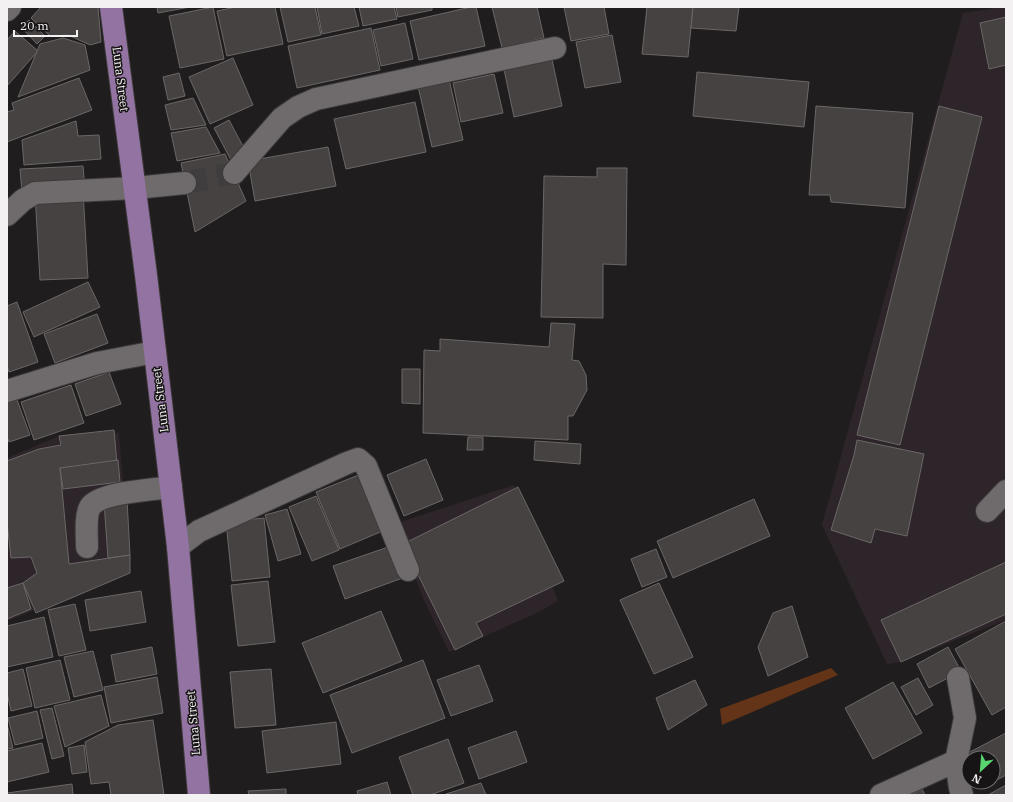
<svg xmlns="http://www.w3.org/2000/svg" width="1013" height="802" font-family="'IBM Plex Serif',serif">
	<rect width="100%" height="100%" fill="#201d1e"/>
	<g fill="#2d2529">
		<path d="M1002,7H1006V620L901,662L887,664L822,525L963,13Z"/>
		<path d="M119,433L130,573L7,621V458L59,436Z"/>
		<path d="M514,485L558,601L539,612L449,652L423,598L394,524Z"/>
	</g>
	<path fill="#633417" d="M831,668L838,675L722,725L720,709Z"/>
	<g fill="#464242" stroke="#6c6767">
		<path d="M41,7H98L101,42L90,45L68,35L50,36L31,18Z"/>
		<path d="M157,7H190L158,13Z"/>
		<path d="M213,7L224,59L180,68L169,16Z"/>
		<path d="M236,7H275L283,44L227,56L217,11Z"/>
		<path d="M280,7H315L321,35L288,42Z"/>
		<path d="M317,7H354L359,26L322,34Z"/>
		<path d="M359,7H394L397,19L363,26Z"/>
		<path d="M396,7H432V10L398,17Z"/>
		<path d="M471,7H476L485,46L419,60L410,21Z"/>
		<path d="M492,7H537L544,38L502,48Z"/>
		<path d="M564,7H604L609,34L571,41Z"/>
		<path d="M647,7H693L688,57L642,54Z"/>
		<path d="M693,7H739L736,31L691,28Z"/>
		<path d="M1006,17V65L989,69L980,23Z"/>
		<path d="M29,20L45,36L37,44L21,27Z"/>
		<path d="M405,23L413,59L381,66L373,30Z"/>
		<path d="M371,28L380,70L297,88L288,46Z"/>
		<path d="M15,31L38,51L7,86V40Z"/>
		<path d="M612,35L621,82L585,88L576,42Z"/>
		<path d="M63,38L85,45L90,70L18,97L40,44Z"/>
		<path d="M550,50L562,106L514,117L502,60Z"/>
		<path d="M233,58L253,105L210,124L189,77Z"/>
		<path d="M697,72L809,82L804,127L693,116Z"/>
		<path d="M179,73L185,96L168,100L163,77Z"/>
		<path d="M494,74L503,113L461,122L453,83Z"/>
		<path d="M448,75L463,140L432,147L417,82Z"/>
		<path d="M79,78L92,110L7,142V112L14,110L12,103Z"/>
		<path d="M193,98L206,125L171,130L165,105Z"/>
		<path d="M415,102L426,152L346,169L334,119Z"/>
		<path d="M816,106L913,113L905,208L831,202L830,195H809Z"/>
		<path d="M939,106L982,117L900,445L857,435Z"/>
		<path d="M229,120L246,152L231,160L214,128Z"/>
		<path d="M76,121L78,136L99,135L101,159L24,165L22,140Z"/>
		<path d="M206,127L220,153L177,161L171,133Z"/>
		<path d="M328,147L336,186L255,201L248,161Z"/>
		<path d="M225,154L246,201L195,232L181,163Z"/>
		<path d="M83,166L85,190L22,193L20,169Z"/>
		<path d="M597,168H627L626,265L603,264V318L541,317L544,176L597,177Z"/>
		<path d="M83,191L88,278L40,280L35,194Z"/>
		<path d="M88,282L100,307L34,337L23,312Z"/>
		<path d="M17,302L38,362L9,372L7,366V306Z"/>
		<path d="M97,314L108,343L55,363L44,334Z"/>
		<path d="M551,323L575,324L572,360L579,361L586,375L587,390L573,416H568V440L423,433L424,350L440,351V339L549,347Z"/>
		<path d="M402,369H420V404L402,403Z"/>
		<path d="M109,372L121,404L86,416L75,384Z"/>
		<path d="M71,385L84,423L34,440L21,402Z"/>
		<path d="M17,400L30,435L9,442L7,436V403Z"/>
		<path d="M114,430L117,464L60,468L69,564L130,555V573L36,613L23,583L37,573L31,557L11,558L7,522V461L39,449L61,445L59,436Z"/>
		<path d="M468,437H483V450H467Z"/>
		<path d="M857,440L924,454L907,536L875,529L871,543L831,530L854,455Z"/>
		<path d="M535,441L581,444L580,464L534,460Z"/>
		<path d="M426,459L443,500L404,516L387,475Z"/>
		<path d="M118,460L120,482L63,489L60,468Z"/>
		<path d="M361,474L385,530L340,549L316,492Z"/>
		<path d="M518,487L564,581L476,623L483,636L455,650L403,544Z"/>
		<path d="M316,496L339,550L312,561L289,507Z"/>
		<path d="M127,499L130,555L108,558L104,502Z"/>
		<path d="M754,499L770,536L673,578L657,541Z"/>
		<path d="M287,509L301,554L278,561L265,515Z"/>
		<path d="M264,518L270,577L232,581L226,522Z"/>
		<path d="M397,544L408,576L345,599L333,566Z"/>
		<path d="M656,549L667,577L642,587L631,559Z"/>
		<path d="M1006,562V614L901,662L881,620Z"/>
		<path d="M268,581L275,642L238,646L231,585Z"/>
		<path d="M23,583L31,609L7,619V588Z"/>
		<path d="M659,583L693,657L654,674L620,600Z"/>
		<path d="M141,591L146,622L90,631L85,600Z"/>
		<path d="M75,604L86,650L59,656L48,610Z"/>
		<path d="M792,606L808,657L768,676L758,647L773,613Z"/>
		<path d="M381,611L402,661L323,693L302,643Z"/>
		<path d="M44,617L53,657L7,667V626Z"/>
		<path d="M1006,621V707L992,715L955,649Z"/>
		<path d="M152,647L157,674L116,682L111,655Z"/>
		<path d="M948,647L961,671L929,688L917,664Z"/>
		<path d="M93,651L103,690L74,697L64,657Z"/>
		<path d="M60,660L70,700L35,708L26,668Z"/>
		<path d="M423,660L445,718L352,753L330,695Z"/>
		<path d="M479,665L493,701L451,716L437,680Z"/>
		<path d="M23,669L32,706L11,711L7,693V673Z"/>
		<path d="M271,669L276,725L235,728L230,672Z"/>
		<path d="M157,677L163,713L111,723L104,687Z"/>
		<path d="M918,678L933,705L916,715L901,687Z"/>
		<path d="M695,680L707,705L668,730L656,698Z"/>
		<path d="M893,682L922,733L873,759L845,708Z"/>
		<path d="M101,695L109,726L65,747L54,706Z"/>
		<path d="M52,708L64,756L52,759L40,710Z"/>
		<path d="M37,711L43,738L15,745L8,718Z"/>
		<path d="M153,720L164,795H111L109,782L91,784L85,742L118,725Z"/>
		<path d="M336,722L341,764L267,773L262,731Z"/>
		<path d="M7,724L13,748L7,749Z"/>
		<path d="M516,731L527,762L479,779L468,748Z"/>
		<path d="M1006,733V775L993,782V758H971L968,753Z"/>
		<path d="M448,739L464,783L430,795H413L399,757Z"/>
		<path d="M42,743L49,772L7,782V751Z"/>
		<path d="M84,745L87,772L72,774L68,748Z"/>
		<path d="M387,782L391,795H358L357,791Z"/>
		<path d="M481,783L486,795H446V794Z"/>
		<path d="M72,784L73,795H7V793Z"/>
		<path d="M1006,785V795H988Z"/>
		<path d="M286,789V795H249L248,791Z"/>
		<path d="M922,789L925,795H911Z"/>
	</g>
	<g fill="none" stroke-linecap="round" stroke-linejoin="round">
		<path stroke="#403d3e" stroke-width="22" stroke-dasharray="22 11" stroke-linecap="butt" d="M185,183L234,173"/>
		<defs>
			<g id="minor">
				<path d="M7,10L10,7"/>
				<path d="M234,173L282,118L298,107L316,99L555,48"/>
				<path d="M7,215L23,200L35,193L135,188L185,183"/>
				<path d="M7,391L97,363L155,352"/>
				<path d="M987,511L1006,491"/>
				<path d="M87,547C87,536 85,516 90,507C100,492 153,490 171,487"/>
				<path d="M178,547L199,531L347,463L358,459L366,466L408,570"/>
				<path d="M958,678L965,718L956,761L960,788L962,795"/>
				<path d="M881,795L956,761"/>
			</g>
			<path id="major" d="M111,7L146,275L178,547L199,795"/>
		</defs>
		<use href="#minor" stroke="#3d3a3b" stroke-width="24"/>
		<use href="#major" stroke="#3d3a3b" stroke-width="24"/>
		<use href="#minor" stroke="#6f6b6d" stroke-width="22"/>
		<use href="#major" stroke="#9373a2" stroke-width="22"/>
	</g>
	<g text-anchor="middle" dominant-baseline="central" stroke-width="3" stroke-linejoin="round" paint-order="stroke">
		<g font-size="12" fill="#f3f1f2" stroke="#171415">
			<text transform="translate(121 79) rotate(83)">Luna Street</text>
			<text transform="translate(160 400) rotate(-97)">Luna Street</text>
			<text transform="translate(193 723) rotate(-95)">Luna Street</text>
		</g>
	</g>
	<rect width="1013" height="802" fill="none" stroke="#f3f1f2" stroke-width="16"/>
	<g transform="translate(981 770) rotate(206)"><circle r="19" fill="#171415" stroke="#6f6c6d"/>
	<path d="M0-3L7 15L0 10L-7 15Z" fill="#59d56f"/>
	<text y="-6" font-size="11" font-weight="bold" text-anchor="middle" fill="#f3f1f2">N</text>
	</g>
	<path d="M14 30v6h63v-6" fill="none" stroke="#f3f1f2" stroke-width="2"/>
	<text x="20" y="30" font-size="12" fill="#f3f1f2" stroke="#171415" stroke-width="3" paint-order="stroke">20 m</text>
</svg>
